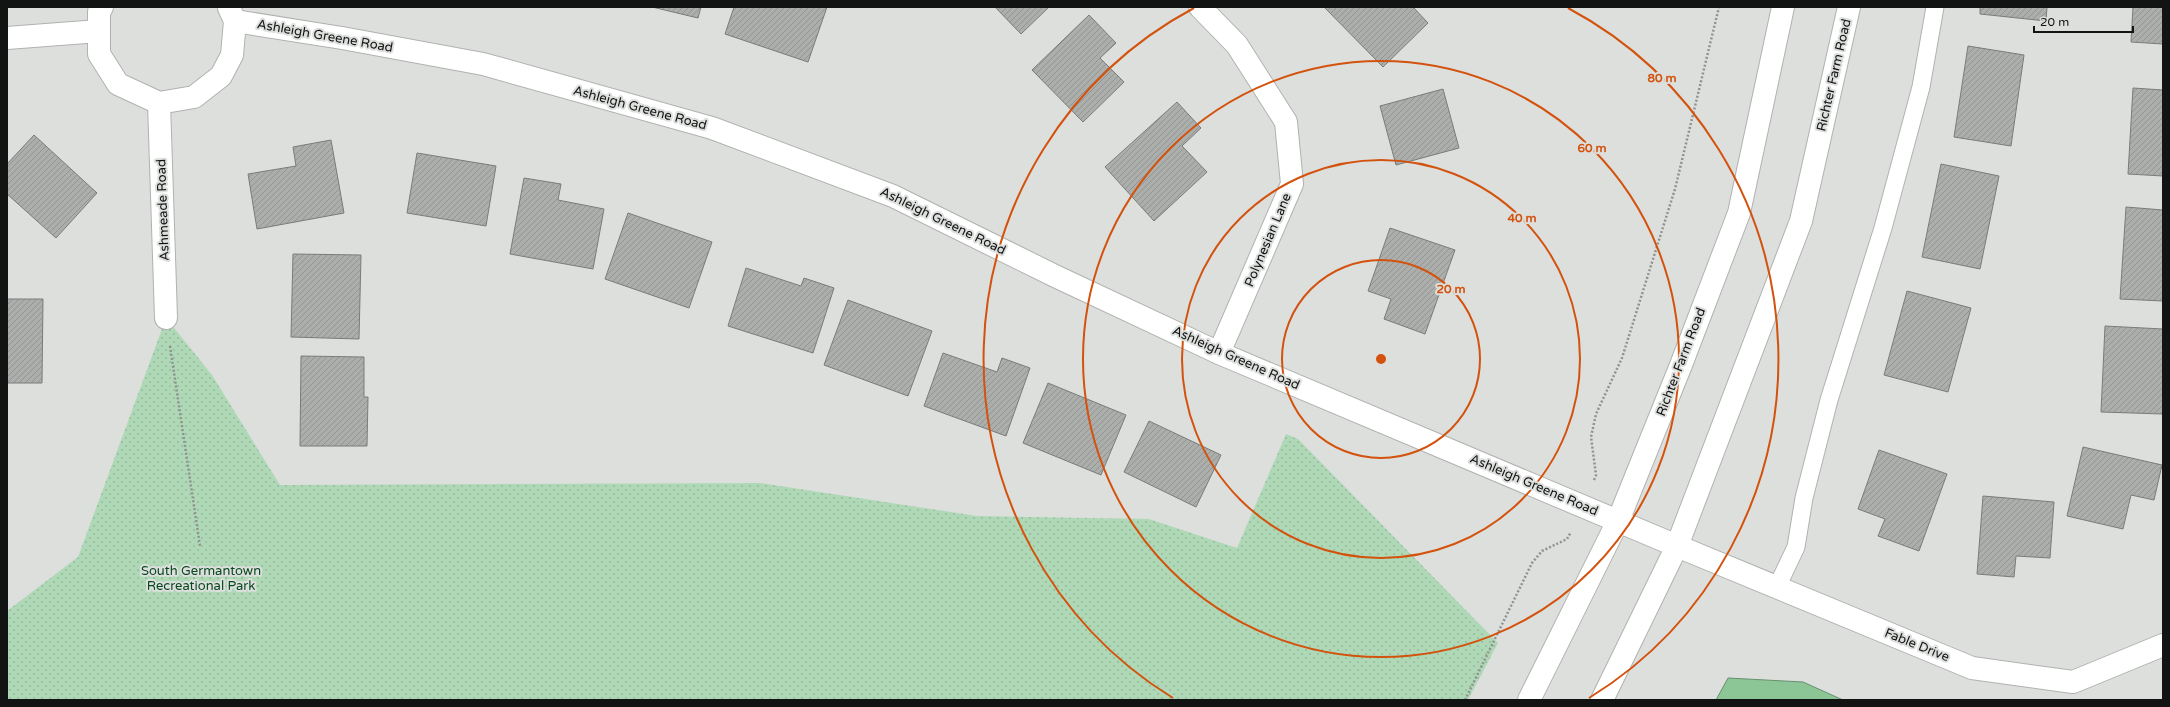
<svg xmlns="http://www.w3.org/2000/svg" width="2170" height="707" font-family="'Varela Round',sans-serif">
	<defs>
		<pattern id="park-dots" width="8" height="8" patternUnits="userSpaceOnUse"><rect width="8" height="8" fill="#afd9b6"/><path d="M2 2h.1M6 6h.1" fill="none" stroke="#96b99c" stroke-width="1.8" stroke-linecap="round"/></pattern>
		<pattern id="building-hatch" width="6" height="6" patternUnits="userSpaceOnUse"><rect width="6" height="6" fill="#acaeac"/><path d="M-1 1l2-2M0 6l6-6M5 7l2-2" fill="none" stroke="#939593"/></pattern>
	</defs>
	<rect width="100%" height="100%" fill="#dddfdd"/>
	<path fill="url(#park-dots)" d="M166,318L212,375L280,485L760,483L977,516L1149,519L1237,548L1286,434L1298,439L1498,643L1468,700H7V611L78,557Z"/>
	<path fill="#8cc596" stroke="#67906f" d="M1728,678L1803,682L1843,700H1716Z"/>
	<g fill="url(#building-hatch)" stroke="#797c7a">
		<path d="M652,7H701L698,18Z"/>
		<path d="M734,7H827L808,62L725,34Z"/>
		<path d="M995,7H1049L1021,34Z"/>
		<path d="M1324,7H1413L1428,23L1383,67Z"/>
		<path d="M1980,7H2047L2046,21L1980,14Z"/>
		<path d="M2133,7H2163V44L2131,42Z"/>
		<path d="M1089,15L1116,43L1100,58L1124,82L1083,122L1032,70Z"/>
		<path d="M1968,46L2024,55L2011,146L1954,137Z"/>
		<path d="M2133,88L2163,90V176L2128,174Z"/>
		<path d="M1443,89L1459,148L1396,165L1380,106Z"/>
		<path d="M1177,102L1201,128L1182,146L1207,172L1154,221L1105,167Z"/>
		<path d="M34,135L97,193L56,238L7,194V164Z"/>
		<path d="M331,140L344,213L257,229L248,174L296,166L293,147Z"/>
		<path d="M417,153L496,166L486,226L407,213Z"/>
		<path d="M1941,164L1999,176L1980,269L1922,257Z"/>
		<path d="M524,178L561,184L558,200L604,209L593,269L510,254Z"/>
		<path d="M2126,207L2163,210V301L2120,299Z"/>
		<path d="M628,213L712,242L689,308L605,279Z"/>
		<path d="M1390,228L1455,250L1425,334L1384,319L1391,299L1368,291Z"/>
		<path d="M293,254L361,255L359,339L291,337Z"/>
		<path d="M746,268L801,286L804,278L834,288L813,353L728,326Z"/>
		<path d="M1907,291L1971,308L1948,392L1884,375Z"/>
		<path d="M7,299H43L42,383H7Z"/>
		<path d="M848,300L932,331L908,396L824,365Z"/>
		<path d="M2105,326L2163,329V414L2101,412Z"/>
		<path d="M943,353L997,372L1002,358L1030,368L1006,436L924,406Z"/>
		<path d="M301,356L364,357V397H368L367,446H300Z"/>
		<path d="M1048,383L1126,415L1101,475L1023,443Z"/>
		<path d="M1149,421L1221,455L1196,507L1124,472Z"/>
		<path d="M2083,447L2162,465L2154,500L2131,495L2123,529L2067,516Z"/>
		<path d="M1879,450L1947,474L1919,551L1878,536L1885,519L1858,509Z"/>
		<path d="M1983,496L2054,502L2050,558L2016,556L2014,577L1977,574Z"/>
	</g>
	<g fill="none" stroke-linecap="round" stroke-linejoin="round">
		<defs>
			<path id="lane" d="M1777,587L1796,547L1804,498L1829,400L1883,228L1921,87L1935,7"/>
			<g id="street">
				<path d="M102,7L99,12V54L118,84L159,103L194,97L221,76L232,55L235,21L229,8"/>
				<path d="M1200,7L1237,45L1286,122L1292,184L1219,353"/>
				<path d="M235,21L342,38L483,64L712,128L893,196L1055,276L1219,353L1677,546L1972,668L2073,682L2163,645"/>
				<path d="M7,38L99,31"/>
				<path d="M159,103L166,318"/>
			</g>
			<g id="secondary">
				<path d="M1529,700L1618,521L1681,365L1739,213L1783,7"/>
				<path d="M1602,700L1677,546L1801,221L1849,7"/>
			</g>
		</defs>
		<use href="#lane" stroke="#b0b2b0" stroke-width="19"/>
		<use href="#street" stroke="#b0b2b0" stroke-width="24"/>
		<use href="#secondary" stroke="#b0b2b0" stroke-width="24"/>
		<g stroke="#909190" stroke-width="2.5" stroke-dasharray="2 2" stroke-linecap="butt">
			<path d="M170,346L200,546"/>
			<path d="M1594,480L1596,475L1591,437L1596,414L1622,358L1675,189L1719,7"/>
			<path d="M1465,700L1532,563L1542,551L1567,539L1571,532"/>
		</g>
		<use href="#lane" stroke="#fff" stroke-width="17"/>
		<use href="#street" stroke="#fff" stroke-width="22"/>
		<use href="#secondary" stroke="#fff" stroke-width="22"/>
	</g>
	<g fill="none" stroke="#d3520d" stroke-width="2">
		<circle cx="1381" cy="359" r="99"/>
		<circle cx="1381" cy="359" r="199"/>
		<circle cx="1381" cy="359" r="298"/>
		<path d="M1173 698A398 398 0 0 1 1194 8M1568 8A398 398 0 0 1 1589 698"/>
	</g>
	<g text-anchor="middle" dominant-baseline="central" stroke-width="4" stroke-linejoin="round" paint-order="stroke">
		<g font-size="13" fill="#121313" stroke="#dddfdd">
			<text transform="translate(325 36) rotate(10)">Ashleigh Greene Road</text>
			<text transform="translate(1834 75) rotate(-77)">Richter Farm Road</text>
			<text transform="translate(640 108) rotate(15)">Ashleigh Greene Road</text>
			<text transform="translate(163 210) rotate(-92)">Ashmeade Road</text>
			<text transform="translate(943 221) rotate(26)">Ashleigh Greene Road</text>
			<text transform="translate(1268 240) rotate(-67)">Polynesian Lane</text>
			<text transform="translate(1236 358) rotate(24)">Ashleigh Greene Road</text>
			<text transform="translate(1681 362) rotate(-69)">Richter Farm Road</text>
			<text transform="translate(1534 485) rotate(23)">Ashleigh Greene Road</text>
			<text transform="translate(1917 645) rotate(22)">Fable Drive</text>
		</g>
		<g font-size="13" fill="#06491e" stroke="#dddfdd">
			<text x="201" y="571">South Germantown<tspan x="201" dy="15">Recreational Park</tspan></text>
		</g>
	</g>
	<circle cx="1381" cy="359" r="6" fill="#d3520d" stroke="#dddfdd" stroke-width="2"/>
	<g font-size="12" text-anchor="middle" font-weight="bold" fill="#d3520d" stroke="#dddfdd" stroke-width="4" stroke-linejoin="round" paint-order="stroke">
		<text x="1662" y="82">80 m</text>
		<text x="1592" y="152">60 m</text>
		<text x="1522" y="222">40 m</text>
		<text x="1451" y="293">20 m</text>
	</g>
	<rect width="2170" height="707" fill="none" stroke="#121313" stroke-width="16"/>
	<path d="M2034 26v6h99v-6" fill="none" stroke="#121313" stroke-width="2"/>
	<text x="2040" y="26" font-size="12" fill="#121313" stroke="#dddfdd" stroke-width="3" paint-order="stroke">20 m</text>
</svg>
